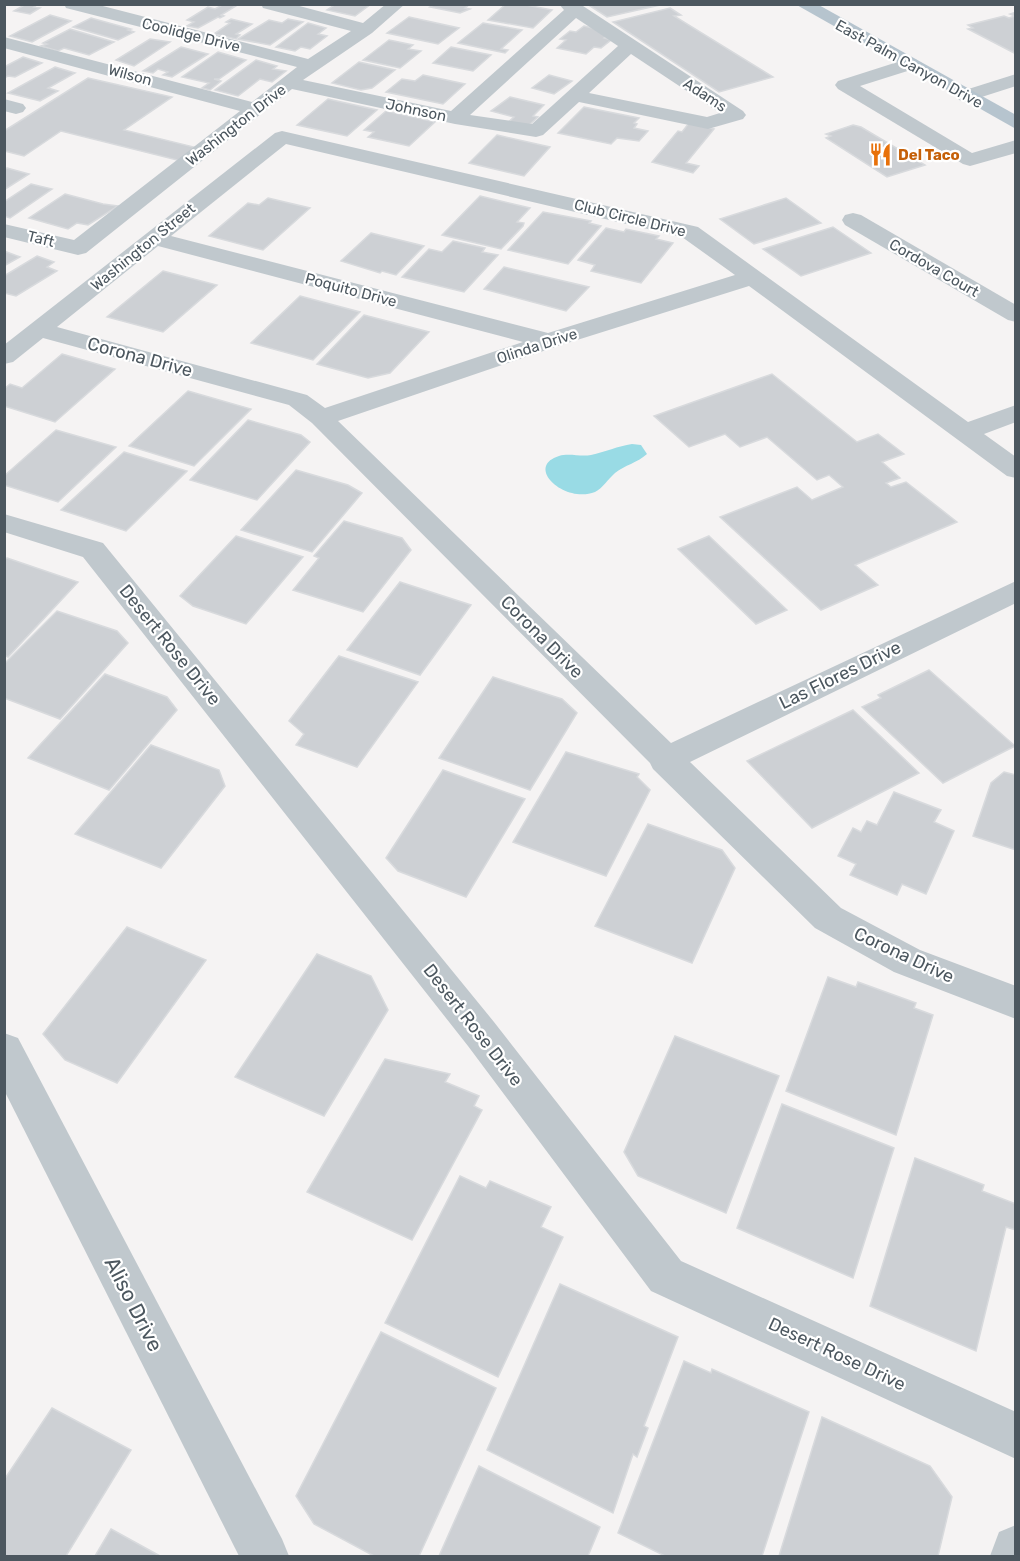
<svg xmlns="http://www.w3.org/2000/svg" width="1020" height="1561" font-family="Rubik,sans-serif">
	<rect width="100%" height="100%" fill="#f5f3f3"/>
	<path fill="#99dbe5" d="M632,444L641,445L647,454C637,463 625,465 615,473C608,479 603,488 595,492C565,504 524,467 559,456C569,453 581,457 591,455C605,452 618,446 632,444Z"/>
	<g fill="#cdd0d4" stroke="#d8dadd" stroke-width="1.5">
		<path d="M26,4L37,5L34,7L40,8L30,14L14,11Z"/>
		<path d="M224,4L236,6L221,15L224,16L220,18L218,17L198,28L187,26L194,22L187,20L208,7L215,9Z"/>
		<path d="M336,4H371L355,16L327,10Z"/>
		<path d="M436,4H470L465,8L470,9L460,13L430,7Z"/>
		<path d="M506,4H521L552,10L533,28L488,20Z"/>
		<path d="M587,4H659L660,5L607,17Z"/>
		<path d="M670,8L681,15L674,16L773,77L719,92L613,22Z"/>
		<path d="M1016,12V54L968,29L973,28L968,25L1004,16L1009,18L1015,16L1010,14Z"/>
		<path d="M50,15L71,21L32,42L10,36Z"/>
		<path d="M409,17L459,28L438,44L387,33Z"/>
		<path d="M91,18L131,29L128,30L134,32L118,40L73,27Z"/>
		<path d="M231,19L252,24L236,34L240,35L236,39L214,34L230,23L226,22Z"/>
		<path d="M288,19L303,22L270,45L238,39L269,20L282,23Z"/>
		<path d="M308,23L326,28L318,34L327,36L310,49L301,47L295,51L276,47Z"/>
		<path d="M483,23L522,30L501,49L508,50L505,53L458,43Z"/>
		<path d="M584,26L601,30L608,34L604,38L611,40L601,48L594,47L586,54L557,48L566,40L560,39L570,31L576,32Z"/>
		<path d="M70,29L114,42L89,55L64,48L58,51L41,46L47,44L43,43Z"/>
		<path d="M150,39L170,42L134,66L116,60Z"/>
		<path d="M389,40L413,45L408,49L421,51L400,68L363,60Z"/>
		<path d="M181,47L208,54L172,77L163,75L168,72L158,69L153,73L143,71Z"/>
		<path d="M451,47L491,55L473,71L433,63Z"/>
		<path d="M218,52L246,60L219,79H214L221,81L210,90L202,88L209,83L182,77Z"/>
		<path d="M23,57L42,63L15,77L8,76L4,78V67Z"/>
		<path d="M256,60L277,66L273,69L286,71L272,82L260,79L238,96L215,90Z"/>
		<path d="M359,62L395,70L372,88L361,90L332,83Z"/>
		<path d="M55,67L75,73L48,88L58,91L40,101L8,93Z"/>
		<path d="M423,75L465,84L443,104L386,92L402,79L415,81Z"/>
		<path d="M549,75L572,81L554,94L532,88Z"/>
		<path d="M88,78L172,97L124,130L202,149L185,162L61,131L24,156L4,151V131Z"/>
		<path d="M510,97L544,105L533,116L538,117L528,126L507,123L514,117L491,111Z"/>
		<path d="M328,99L377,110L347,136L297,125Z"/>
		<path d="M584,107L639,118L634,123L637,124L634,128L648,131L639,141L617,138L611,144L558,133Z"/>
		<path d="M386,111L435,122L409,146L368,137L374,132L364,130Z"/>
		<path d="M689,123L714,129L686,163L699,166L693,173L652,162L678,131L682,132Z"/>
		<path d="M853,125L861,127L925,165L887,177L826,138L831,136L826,134Z"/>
		<path d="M497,135L550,147L524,176L469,163Z"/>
		<path d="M7,168L29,174L4,190V170Z"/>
		<path d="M31,184L52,189L10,218L4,216V202Z"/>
		<path d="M65,194L103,204L118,206L88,225L77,223L68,229L29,218Z"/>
		<path d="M480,196L530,208L517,222L524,223L523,226L501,249L442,235Z"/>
		<path d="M268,198L310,208L263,250L209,236L248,203L259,205Z"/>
		<path d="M786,198L821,223L754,244L720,219Z"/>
		<path d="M543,212L591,221L589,223L601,226L568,264L508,250Z"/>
		<path d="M833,227L871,253L801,276L763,249Z"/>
		<path d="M606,228L624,232L626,229L659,236L656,239L673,243L641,283L591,271L595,265L578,260Z"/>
		<path d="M371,233L424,246L396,275L382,271L380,273L341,261Z"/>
		<path d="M453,241L485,248L482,252L498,255L464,292L402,277L429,249L442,252Z"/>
		<path d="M4,251L20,257L4,266Z"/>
		<path d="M37,256L54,262L47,267L57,271L16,296L4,293V276Z"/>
		<path d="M504,267L589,287L566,311L484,289Z"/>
		<path d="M163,271L217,285L163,332L107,317Z"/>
		<path d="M300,296L360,312L313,360L251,343Z"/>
		<path d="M364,315L429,332L390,373L368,378L317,364Z"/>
		<path d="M62,354L115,369L55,422L4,406V389L10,384L22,388Z"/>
		<path d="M772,374L857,442L878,434L904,454L882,462L900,478L886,483L891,487L906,482L957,522L855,565L878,585L821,610L720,517L797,487L812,500L843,487L829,475L817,480L767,437L740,447L725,434L689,447L654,416Z"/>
		<path d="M188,391L251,409L194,466L129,446Z"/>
		<path d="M248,420L301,435L310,442L257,500L190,480Z"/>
		<path d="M56,430L116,447L58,502L4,485V476Z"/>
		<path d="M124,452L187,471L126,531L61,510Z"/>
		<path d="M296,470L348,485L362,493L312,552L241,530Z"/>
		<path d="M344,521L402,538L411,550L363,612L293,590L319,558L314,556Z"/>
		<path d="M236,536L303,557L246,624L193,606L180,596Z"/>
		<path d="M709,536L787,610L756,624L678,549Z"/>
		<path d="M7,558L78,582L8,657L4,655V560Z"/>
		<path d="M400,582L471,605L420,675L347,650Z"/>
		<path d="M57,611L117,631L128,643L60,719L4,698V664Z"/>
		<path d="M339,656L418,682L357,767L296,745L304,734L289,721Z"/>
		<path d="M929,670L1015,746L943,783L862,707L881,698L878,695Z"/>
		<path d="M105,674L167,697L177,710L109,790L28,758Z"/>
		<path d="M493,677L562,699L577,713L530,790L439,758Z"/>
		<path d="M853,710L919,773L812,828L747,761Z"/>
		<path d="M151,745L219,770L225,786L161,868L75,834Z"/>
		<path d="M566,752L639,774L637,777L650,790L606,876L513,842Z"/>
		<path d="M443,770L525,799L466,897L398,871L386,858Z"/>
		<path d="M1004,772L1016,775V850L973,836L991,783Z"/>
		<path d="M894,792L941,810L934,822L954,831L926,894L902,884L897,895L850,875L856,864L838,856L853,828L861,832L867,821L877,825Z"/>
		<path d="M648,824L722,850L735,868L692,963L595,926Z"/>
		<path d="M127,927L206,960L117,1083L65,1060L43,1034Z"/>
		<path d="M317,954L371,976L388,1010L324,1116L235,1077Z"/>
		<path d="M828,977L856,987L858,982L916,1003L914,1008L933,1015L896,1135L786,1091Z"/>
		<path d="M675,1036L779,1076L726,1213L638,1176L624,1152Z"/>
		<path d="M385,1059L450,1074L445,1082L479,1096L474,1106L482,1110L412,1240L307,1192Z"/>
		<path d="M782,1104L894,1148L853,1278L737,1228Z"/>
		<path d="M915,1158L984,1185L982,1191L1016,1204V1230L1006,1227L976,1351L870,1306Z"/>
		<path d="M460,1176L486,1188L490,1181L551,1207L541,1227L563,1237L498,1377L385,1323Z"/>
		<path d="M560,1284L678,1337L644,1426L648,1428L637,1457L633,1454L613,1513L487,1450Z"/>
		<path d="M381,1332L496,1388L419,1556H374L314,1524L296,1496Z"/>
		<path d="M684,1361L711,1373L712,1369L809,1412L762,1556H665L618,1533Z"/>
		<path d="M52,1408L131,1450L66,1556H4V1480Z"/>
		<path d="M822,1417L930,1466L952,1497L938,1556H779Z"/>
		<path d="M479,1466L600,1527L588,1556H439Z"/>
		<path d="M111,1529L160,1556H95Z"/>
	</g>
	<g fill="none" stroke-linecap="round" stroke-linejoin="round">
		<g fill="#c0c8cd" fill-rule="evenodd">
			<path d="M64,4H95L308,59L351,31L263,8L261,4H292L363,23L386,4H405L372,33L303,80L451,111L564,10L559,4H580L743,111L746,115L743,119L708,129L579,102L543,135L536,137L455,124L292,89L86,253L78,255L4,237V224L74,240L240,111L4,48V37L252,102L297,67L66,8ZM576,18L618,46L532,124L470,115ZM631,54L720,113L707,117L589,93Z"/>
			<path d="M910,58L917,60L919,64L917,68L860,86L972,153L1016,140V153L970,166L963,164L838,89L835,85L838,81Z"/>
			<path d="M1016,74V86L966,102L959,100L956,96L959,92Z"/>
			<path d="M4,99L23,104L26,108L23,112L16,114L4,111Z"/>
			<path d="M282,131L698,227L968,422L1016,405V422L984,434L1016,457V478L1007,476L749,286L558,346L338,421L671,743L1016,581V603L690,762L841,908L920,950L1016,986V1019L894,972L815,928L653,769L650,763L312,423L289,405L43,338L13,362L4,364V345L275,133ZM286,144L682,237L735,275L548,333L171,236ZM158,246L523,342L325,408L307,395L57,327Z"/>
			<path d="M853,213L861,215L1016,305V322L1008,320L845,225L842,220L845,215Z"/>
			<path d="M4,514L103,543L494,1022L681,1261L1016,1412V1459L651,1291L468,1046L83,557L4,532Z"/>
			<path d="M4,1033L18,1038L282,1539L289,1556H239L4,1090Z"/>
			<path d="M1016,1525V1556H990L999,1532Z"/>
		</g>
		<path fill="#b6c4ce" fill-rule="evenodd" d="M795,4H817L1016,115V129Z"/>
	</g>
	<defs>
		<symbol id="restaurant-bare" viewBox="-9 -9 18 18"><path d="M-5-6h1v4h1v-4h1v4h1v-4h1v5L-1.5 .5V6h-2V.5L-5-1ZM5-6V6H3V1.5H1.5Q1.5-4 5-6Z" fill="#e8710a" stroke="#fff" stroke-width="2.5" paint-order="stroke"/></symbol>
	</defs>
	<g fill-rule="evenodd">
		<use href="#restaurant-bare" x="864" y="138" width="33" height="33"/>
	</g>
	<g text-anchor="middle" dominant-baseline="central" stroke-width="4.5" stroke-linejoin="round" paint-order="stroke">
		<g font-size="15" fill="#4c575f" stroke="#fff">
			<text transform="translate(191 35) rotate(14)">Coolidge Drive</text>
			<text transform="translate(909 64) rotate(29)">East Palm Canyon Drive</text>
			<text transform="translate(130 75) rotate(15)">Wilson</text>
			<text transform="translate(705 95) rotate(33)">Adams</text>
			<text transform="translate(416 110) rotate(12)">Johnson</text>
			<text transform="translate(236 125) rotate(-38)">Washington Drive</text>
			<text transform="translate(630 218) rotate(14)">Club Circle Drive</text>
			<text transform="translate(41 239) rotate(14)">Taft</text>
			<text transform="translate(143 247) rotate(-39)">Washington Street</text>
			<text transform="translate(934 268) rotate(30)">Cordova Court</text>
			<text transform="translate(351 290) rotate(15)">Poquito Drive</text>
			<text transform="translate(537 346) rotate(-18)">Olinda Drive</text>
		</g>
		<g font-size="15" font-weight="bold" fill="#c56008" stroke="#fff" text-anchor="start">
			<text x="898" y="155">Del Taco</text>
		</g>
		<g font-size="18" fill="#4c575f" stroke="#fff">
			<text transform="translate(140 357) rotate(15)">Corona Drive</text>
			<text transform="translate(542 637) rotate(45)">Corona Drive</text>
			<text transform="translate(170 645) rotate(51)">Desert Rose Drive</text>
			<text transform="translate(840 675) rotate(-26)">Las Flores Drive</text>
			<text transform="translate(904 955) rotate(25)">Corona Drive</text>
			<text transform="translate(473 1025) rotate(52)">Desert Rose Drive</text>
			<text transform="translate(837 1354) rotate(25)">Desert Rose Drive</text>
		</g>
		<g font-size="21" fill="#4c575f" stroke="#fff">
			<text transform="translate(134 1304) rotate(63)">Aliso Drive</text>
		</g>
	</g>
	<rect width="1020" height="1561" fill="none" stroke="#4c575f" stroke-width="12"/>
</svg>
